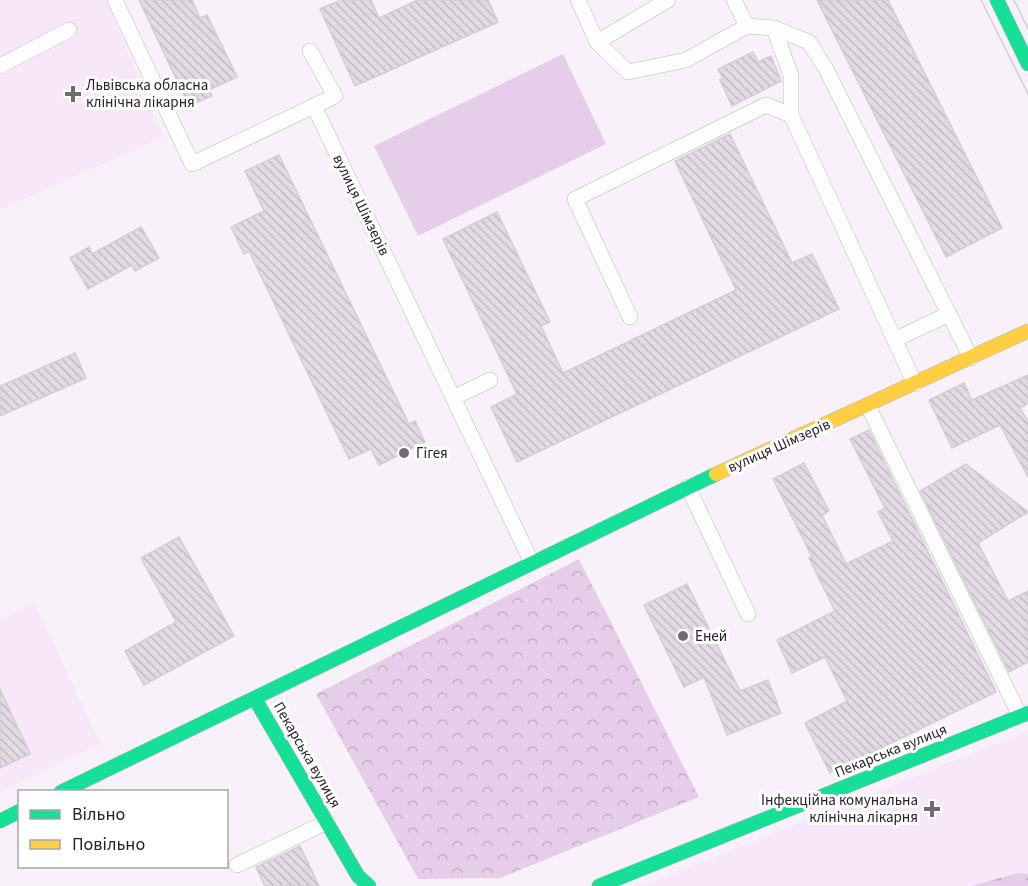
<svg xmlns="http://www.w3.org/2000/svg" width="1028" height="886" font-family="'Source Sans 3',sans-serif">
	<defs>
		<pattern id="forest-firs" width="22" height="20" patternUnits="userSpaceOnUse" patternTransform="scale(1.5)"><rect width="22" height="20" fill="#e6cde9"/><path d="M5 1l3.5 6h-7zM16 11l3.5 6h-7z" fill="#c5b0c8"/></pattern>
		<pattern id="park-crowns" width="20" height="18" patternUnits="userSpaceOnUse" patternTransform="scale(1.5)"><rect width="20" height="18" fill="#e6cde9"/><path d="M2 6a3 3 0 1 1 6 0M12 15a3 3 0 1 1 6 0" fill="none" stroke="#c5b0c8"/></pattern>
		<pattern id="building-back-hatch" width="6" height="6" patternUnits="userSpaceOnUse" patternTransform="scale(1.5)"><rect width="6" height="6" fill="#e1dae2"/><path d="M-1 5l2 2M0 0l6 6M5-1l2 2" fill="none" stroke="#c1bbc2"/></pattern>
	</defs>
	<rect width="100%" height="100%" fill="#f9f1fa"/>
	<g fill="#f7e7f9">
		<path d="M0,0H106L164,137L0,210Z"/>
		<path d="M34,604L101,744L0,792V620Z"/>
		<path d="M1028,731V886H642Z"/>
	</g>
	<path fill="url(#forest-firs)" d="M1018,873L1028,874V886H971Z"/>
	<path fill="url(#park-crowns)" d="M579,559L699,797L500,878L418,879L316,694Z"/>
	<path fill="#e6cde9" d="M563,54L606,144L418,236L374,146Z"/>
	<g fill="url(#building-back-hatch)" stroke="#d5cdd5" stroke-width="1.5">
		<path d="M139,0H192L200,18L207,15L237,77L209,90L212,96L189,106Z"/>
		<path d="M341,0H371L379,18L418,0H488L498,22L355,86L320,9Z"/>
		<path d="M817,0H888L1002,228L946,257Z"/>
		<path d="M753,52L758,62L771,56L781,81L732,106L720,80L723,79L718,69Z"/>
		<path d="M730,134L792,263L812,254L839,309L517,462L491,407L517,394L443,239L497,212L550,322L541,326L563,373L736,290L675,161Z"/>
		<path d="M279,155L409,424L415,421L425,442L379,465L371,449L349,459L249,251L244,254L231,227L264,211L245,171Z"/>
		<path d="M141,227L159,258L135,271L132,265L88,289L70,258L89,247L92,254Z"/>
		<path d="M75,353L86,378L0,416V386Z"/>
		<path d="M1028,375V403L1020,408L1028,422V477L1000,425L952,448L929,400L964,383L972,400Z"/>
		<path d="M869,430L996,692L830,773L805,723L847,701L825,657L792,673L777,640L835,611L809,558L812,557L773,479L804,463L829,511L822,515L846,564L893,541L878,512L885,508L850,439Z"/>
		<path d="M966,464L1028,512L978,543L1008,601L1028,591V662L1009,672L920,491Z"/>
		<path d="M179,537L234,636L144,685L125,651L176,622L141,558Z"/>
		<path d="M687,584L740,691L768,680L781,713L727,735L704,677L684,687L644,605Z"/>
		<path d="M0,689L30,754L0,768Z"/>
		<path d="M300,846L319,886H265L256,867Z"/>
	</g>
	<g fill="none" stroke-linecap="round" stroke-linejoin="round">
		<defs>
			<g id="lane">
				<path d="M115,0L192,164L335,96L310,51"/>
				<path d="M578,0L597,42L628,72L686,60L747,26L774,28L809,42L826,69L971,358"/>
				<path d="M734,0L747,26"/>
				<path d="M774,28L791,76V115"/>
				<path d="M597,42L668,0"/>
				<path d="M0,66L69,30"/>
				<path d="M314,106L532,563"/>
				<path d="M630,317L575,199L766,105L791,115L915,384"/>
				<path d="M894,340L949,314"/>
				<path d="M453,398L490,380"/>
				<path d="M868,406L1020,716"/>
				<path d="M688,487L748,614"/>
				<path d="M237,865L327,822"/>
			</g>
			<g id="fast">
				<path d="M997,0L1028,64"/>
				<path d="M255,699L358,876L369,886"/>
				<path d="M61,792L716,474"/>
				<path d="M0,821L20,811"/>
				<path d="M599,886L1028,713"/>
			</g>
			<path id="slow" d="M716,474L1028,331"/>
		</defs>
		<use href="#lane" stroke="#bfb8c0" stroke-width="16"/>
		<use href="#fast" stroke="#bfb8c0" stroke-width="15"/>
		<use href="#slow" stroke="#bfb8c0" stroke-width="15"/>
		<use href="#lane" stroke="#fefdfe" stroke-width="15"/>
		<use href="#fast" stroke="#16e098" stroke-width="14"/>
		<use href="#slow" stroke="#ffcf43" stroke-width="14"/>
		<g stroke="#d2d0d2" stroke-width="1.5">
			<path d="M981,0L1028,94"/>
			<path d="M1014,0L1028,29"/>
		</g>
	</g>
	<g fill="#716a72" stroke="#fff" stroke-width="2">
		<path d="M70 85h6v6h6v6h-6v6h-6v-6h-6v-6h6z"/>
		<circle cx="404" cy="453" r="6"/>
		<circle cx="683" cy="636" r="6"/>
		<path d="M929 800h6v6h6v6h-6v6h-6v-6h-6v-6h6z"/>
	</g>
	<g text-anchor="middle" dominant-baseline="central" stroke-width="6" stroke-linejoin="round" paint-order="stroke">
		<g font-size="15" fill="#282129" stroke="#fff" text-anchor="start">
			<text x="86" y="85">Львівська обласна<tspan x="86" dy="17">клінічна лікарня</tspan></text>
			<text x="416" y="453">Гігея</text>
			<text x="695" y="636">Еней</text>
			<text x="918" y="800" text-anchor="end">Інфекційна комунальна<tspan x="918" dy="17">клінічна лікарня</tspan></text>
		</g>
		<g font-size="15" fill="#282129" stroke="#fff">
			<text transform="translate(361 205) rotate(64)">вулиця Шімзерів</text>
			<text transform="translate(779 446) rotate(-24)">вулиця Шімзерів</text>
			<text transform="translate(891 751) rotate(-22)">Пекарська вулиця</text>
			<text transform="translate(307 755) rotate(60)">Пекарська вулиця</text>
		</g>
	</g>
	<rect x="18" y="790" width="210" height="78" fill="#ffffff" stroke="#a9a6a9" stroke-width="1.5"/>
	<rect x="30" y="810" width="30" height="9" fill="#16e098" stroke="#a9a6a9" stroke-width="1.5"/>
	<text x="72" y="820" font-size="18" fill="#282129">Вільно</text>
	<rect x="30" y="840" width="30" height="9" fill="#ffcf43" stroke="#a9a6a9" stroke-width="1.5"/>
	<text x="72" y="850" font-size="18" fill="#282129">Повільно</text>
</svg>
